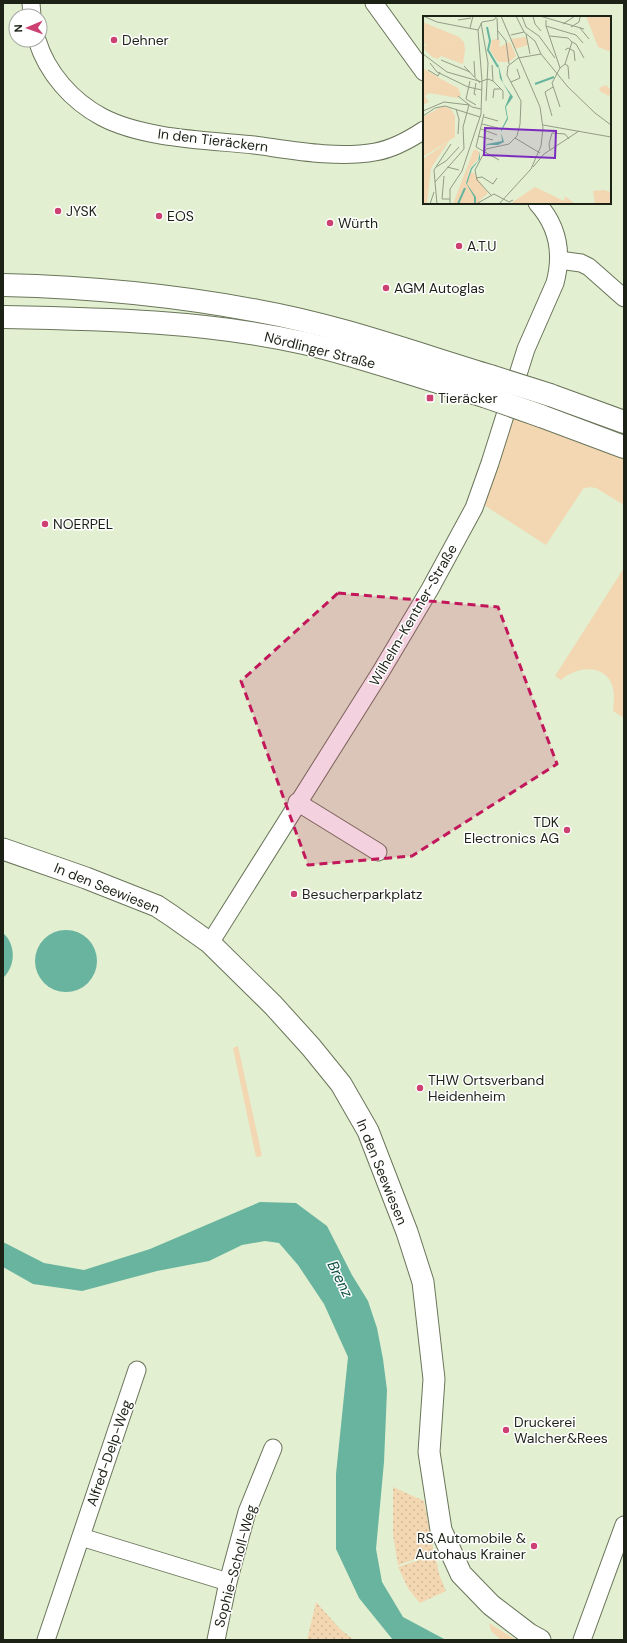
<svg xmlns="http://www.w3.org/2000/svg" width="627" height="1643" font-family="'DM Sans',sans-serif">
	<defs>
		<pattern id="park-dots" width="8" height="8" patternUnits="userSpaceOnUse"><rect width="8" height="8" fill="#f2d7b2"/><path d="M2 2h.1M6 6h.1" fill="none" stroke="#cfb898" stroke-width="1.8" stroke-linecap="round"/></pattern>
	</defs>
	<rect width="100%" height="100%" fill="#e2efd0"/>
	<g fill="#f2d7b2">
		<path d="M511,415L624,455V505L596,488L589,487L583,489L546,545L484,505Z"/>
		<path d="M624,568V718L613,711C614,703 615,693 612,685C604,663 575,667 561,680L555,676Z"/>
		<path d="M238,1046L262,1156L256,1157L233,1048Z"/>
		<path d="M489,1623L516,1640H501L491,1631Z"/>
	</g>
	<g fill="url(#park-dots)">
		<path d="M393,1487L424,1501L434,1553L398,1565L393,1535Z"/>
		<path d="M435,1555L439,1574L446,1591L420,1603L409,1590L398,1567Z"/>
		<path d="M316,1602L341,1630L354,1640H307Z"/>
	</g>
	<g fill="#68b49f">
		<circle cx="66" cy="961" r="31"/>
		<path d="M3,933C16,944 16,966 3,978Z"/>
		<path d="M260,1202L296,1203L327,1226L352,1275L368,1301L377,1328L383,1359L387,1390L384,1462L376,1549L382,1582L403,1617L446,1640H393L359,1598L336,1549V1474L348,1357L324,1304L298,1265L279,1243L265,1241L242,1245L209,1261L157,1271L82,1291L33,1284L3,1267V1242L44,1263L84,1270L150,1249Z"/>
	</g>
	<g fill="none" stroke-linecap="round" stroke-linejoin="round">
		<defs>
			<g id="minor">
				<path d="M31,3L32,16"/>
				<path d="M374,3L424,72"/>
				<path d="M37,40C47,73 72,101 102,117C144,139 207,140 254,145C291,150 337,159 375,152C393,149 409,140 424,130"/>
				<path d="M559,260L581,263L589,267L624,298"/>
				<path d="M297,802L378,852"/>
				<path d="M210,943L380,673L430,589L474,508L490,463L526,349L555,283C563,253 558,226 537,203"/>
				<path d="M81,1537L228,1582"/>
				<path d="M46,1640L137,1370"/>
				<path d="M216,1640L228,1582L247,1512L273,1448"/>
				<path d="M582,1640L624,1525"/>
			</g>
			<path id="tertiary" d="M3,849L86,878L157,906L172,916L210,943L273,1005L311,1047L341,1084L368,1131L407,1232L423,1282L434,1379L429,1452L441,1530L461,1574L491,1605L529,1634L540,1640"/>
			<g id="primary">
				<path d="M3,285C88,287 174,295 258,311C337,325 414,353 490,376"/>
				<path d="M3,317C103,319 206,321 304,343C365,357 424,379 484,396"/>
				<path d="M550,395L624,422"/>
				<path d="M541,416L624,447"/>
			</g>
		</defs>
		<use href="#minor" stroke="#6a755a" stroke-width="19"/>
		<use href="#tertiary" stroke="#6a755a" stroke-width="23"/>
		<use href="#primary" stroke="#6a755a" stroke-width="24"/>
		<use href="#minor" stroke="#fff" stroke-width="17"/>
		<use href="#tertiary" stroke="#fff" stroke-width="21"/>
		<use href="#primary" stroke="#fff" stroke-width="22"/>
		<defs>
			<g id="primary-bridge">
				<path d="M490,376L550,395"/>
				<path d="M484,396L541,416"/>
			</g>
		</defs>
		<use href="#primary-bridge" stroke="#6a755a" stroke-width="24" stroke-linecap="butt"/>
		<use href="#primary-bridge" stroke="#fff" stroke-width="22"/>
	</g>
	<path fill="#c2185b" fill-opacity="0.2" stroke="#c2185b" stroke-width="3" stroke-dasharray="8 5" stroke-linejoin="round" d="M338,593L498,607L557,764L412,856L308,865L241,681Z"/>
	<g fill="#cd4172" stroke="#fff" stroke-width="1.5">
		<circle cx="114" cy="40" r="4"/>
		<circle cx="58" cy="211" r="4"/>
		<circle cx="159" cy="216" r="4"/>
		<circle cx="330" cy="223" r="4"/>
		<circle cx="459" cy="246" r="4"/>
		<circle cx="386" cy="288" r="4"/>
		<rect x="426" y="394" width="8" height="8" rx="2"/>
		<circle cx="45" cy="524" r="4"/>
		<circle cx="567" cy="830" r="4"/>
		<circle cx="294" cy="894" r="4"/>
		<circle cx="420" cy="1088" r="4"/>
		<circle cx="506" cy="1430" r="4"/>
		<circle cx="534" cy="1546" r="4"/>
	</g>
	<g text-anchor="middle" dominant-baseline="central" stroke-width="3" stroke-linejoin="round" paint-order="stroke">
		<g font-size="14" fill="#1d2217" stroke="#fff" text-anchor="start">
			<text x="122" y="40">Dehner</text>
			<text x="66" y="211">JYSK</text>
			<text x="167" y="216">EOS</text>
			<text x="338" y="223">Würth</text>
			<text x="467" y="246">A.T.U</text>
			<text x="394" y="288">AGM Autoglas</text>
			<text x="438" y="398">Tieräcker</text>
			<text x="53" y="524">NOERPEL</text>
			<text x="559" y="822" text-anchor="end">TDK<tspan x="559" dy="16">Electronics AG</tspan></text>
			<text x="302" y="894">Besucherparkplatz</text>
			<text x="428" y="1080">THW Ortsverband<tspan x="428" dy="16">Heidenheim</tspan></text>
			<text x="514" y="1422">Druckerei<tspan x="514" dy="16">Walcher&amp;Rees</tspan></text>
			<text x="526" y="1538" text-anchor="end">RS Automobile &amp;<tspan x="526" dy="16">Autohaus Krainer</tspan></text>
		</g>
		<g font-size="14" fill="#1d2217" stroke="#fff">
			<text transform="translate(213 140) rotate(7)">In den Tieräckern</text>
			<text transform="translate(320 350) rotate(14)">Nördlinger Straße</text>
			<text transform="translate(413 615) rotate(-60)">Wilhelm-Kentner-Straße</text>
			<text transform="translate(107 888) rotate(22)">In den Seewiesen</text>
			<text transform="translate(382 1172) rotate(68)">In den Seewiesen</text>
			<text transform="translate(109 1453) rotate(-71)">Alfred-Delp-Weg</text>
			<text transform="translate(235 1566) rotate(-75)">Sophie-Scholl-Weg</text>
		</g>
		<g font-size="15" font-style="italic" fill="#0e4f41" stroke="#fff">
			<text transform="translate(340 1279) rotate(64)">Brenz</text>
		</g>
	</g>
	<g transform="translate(423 16)">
		<rect width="188" height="188" fill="#e2efd0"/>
		<path d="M0,16L24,28L25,25L32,23L41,26L42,34L40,48L18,40L15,43L9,41L0,32V29L4,31L0,26ZM103,21L105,29L92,33L88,23ZM74,23L77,25L76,31L87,26L93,40L86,46H75L67,34L69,24ZM0,62L15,69L18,63L35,72L38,79L35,82L6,77L2,80L6,86L0,89ZM26,125L8,152L4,188H0V143Z" fill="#f2d7b2"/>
		<path d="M163,0H188V36L175,31ZM0,6L36,21L41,26L32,23L25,25L24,28L10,22L0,16ZM0,52L18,63L15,69L0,62ZM183,69L188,74L186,80L178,76L176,72ZM20,90L28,93L32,100V121L1,140L0,101ZM112,171L141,185L142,180L152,188H87ZM181,174L188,176V188H172L170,175Z" fill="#f2d7b2"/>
		<path d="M51,133L57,136L54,144L47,152L42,168L47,156L51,157L65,177L56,185L58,188H30Z" fill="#f2d7b2"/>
		<path d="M75,47L80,67L90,81L83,91L85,103L78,116L81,126L75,129H64L59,136L64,128L79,125L78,114L84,102L82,91L87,79L77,62ZM57,136V143L49,153L44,168L53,181V188H51V181L43,167L48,152L55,145Z" fill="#68b49f"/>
		<path fill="none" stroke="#68b49f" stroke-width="2" d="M64,11L67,25L65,34L75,51M112,68L131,61M35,188L42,172"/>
		<path fill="none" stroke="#939d86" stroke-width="1" d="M0,0L14,6L55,14M93,0L101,16L112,25L118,38L145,71L172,97L188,109M99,0L103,11L116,20L132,42M110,0L112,8L118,15M117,0L161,13M74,2L75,24M35,4L48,2M123,4V10L137,52L129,67L137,91M58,7L65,47L63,85M140,8L152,0M123,10L153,19L160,27M148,11L156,6L157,1M47,12L50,0M157,12L166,23M75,15L83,25L86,48M103,18L107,38M88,19L101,16M127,20L145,22L149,26L142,48L137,52M149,26L153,28L161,42M142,34L145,32L151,35L152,45M0,38L24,56L59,66M18,44L47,56M51,45L52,61M7,47L14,56L45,71M142,48L145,50L146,63M69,49L70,65M41,50L57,67M5,54L15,60L17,56M47,65L43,83L53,89M59,65L65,63L70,65L80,75V83M88,66L97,62L94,53M45,71L59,74M53,79L51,78L53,67M35,80L49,91L58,93M70,82L71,73H78M33,93L36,103L35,118M0,95L21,86L46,89L40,111L41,133L12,166L14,188M61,98L53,131L76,144M0,100L12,92L22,90L57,101M129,100L122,76L130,71M61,101L75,105M59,108L75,112M120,109L188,121M58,113L74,119M55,120L70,124M92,122L117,137M127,134L126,128L129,117L142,118L146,123M13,151L23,145L36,131M24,151L36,154M110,151L121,138L156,115M21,160L19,183H27M53,162L59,161L70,168L74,162M12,166L11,154L28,128M68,179L54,164L52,154L63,133L86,128L94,120L97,108L98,85L84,59L85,50L95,42L118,38M7,188L11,176M27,188V173L39,155L58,98L59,65L55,14L59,6L71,4L74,0M53,188L71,178L86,186L90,184M76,188L108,153L118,130L120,112L117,91L78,0"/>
		<path fill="#7b2cbf" fill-opacity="0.15" stroke="#7b2cbf" stroke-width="2" d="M62,112L133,115L132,142L61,139Z"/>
		<rect width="188" height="188" fill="none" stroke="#1d2217" stroke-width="2"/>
	</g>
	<rect width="627" height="1643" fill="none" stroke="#1d2217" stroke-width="8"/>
	<g transform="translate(28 28) rotate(268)"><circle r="19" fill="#ffffff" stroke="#a5a7a2"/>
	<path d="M0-3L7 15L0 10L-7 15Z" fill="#cd4172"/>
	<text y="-6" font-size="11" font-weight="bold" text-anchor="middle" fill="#1d2217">N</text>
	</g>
</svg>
